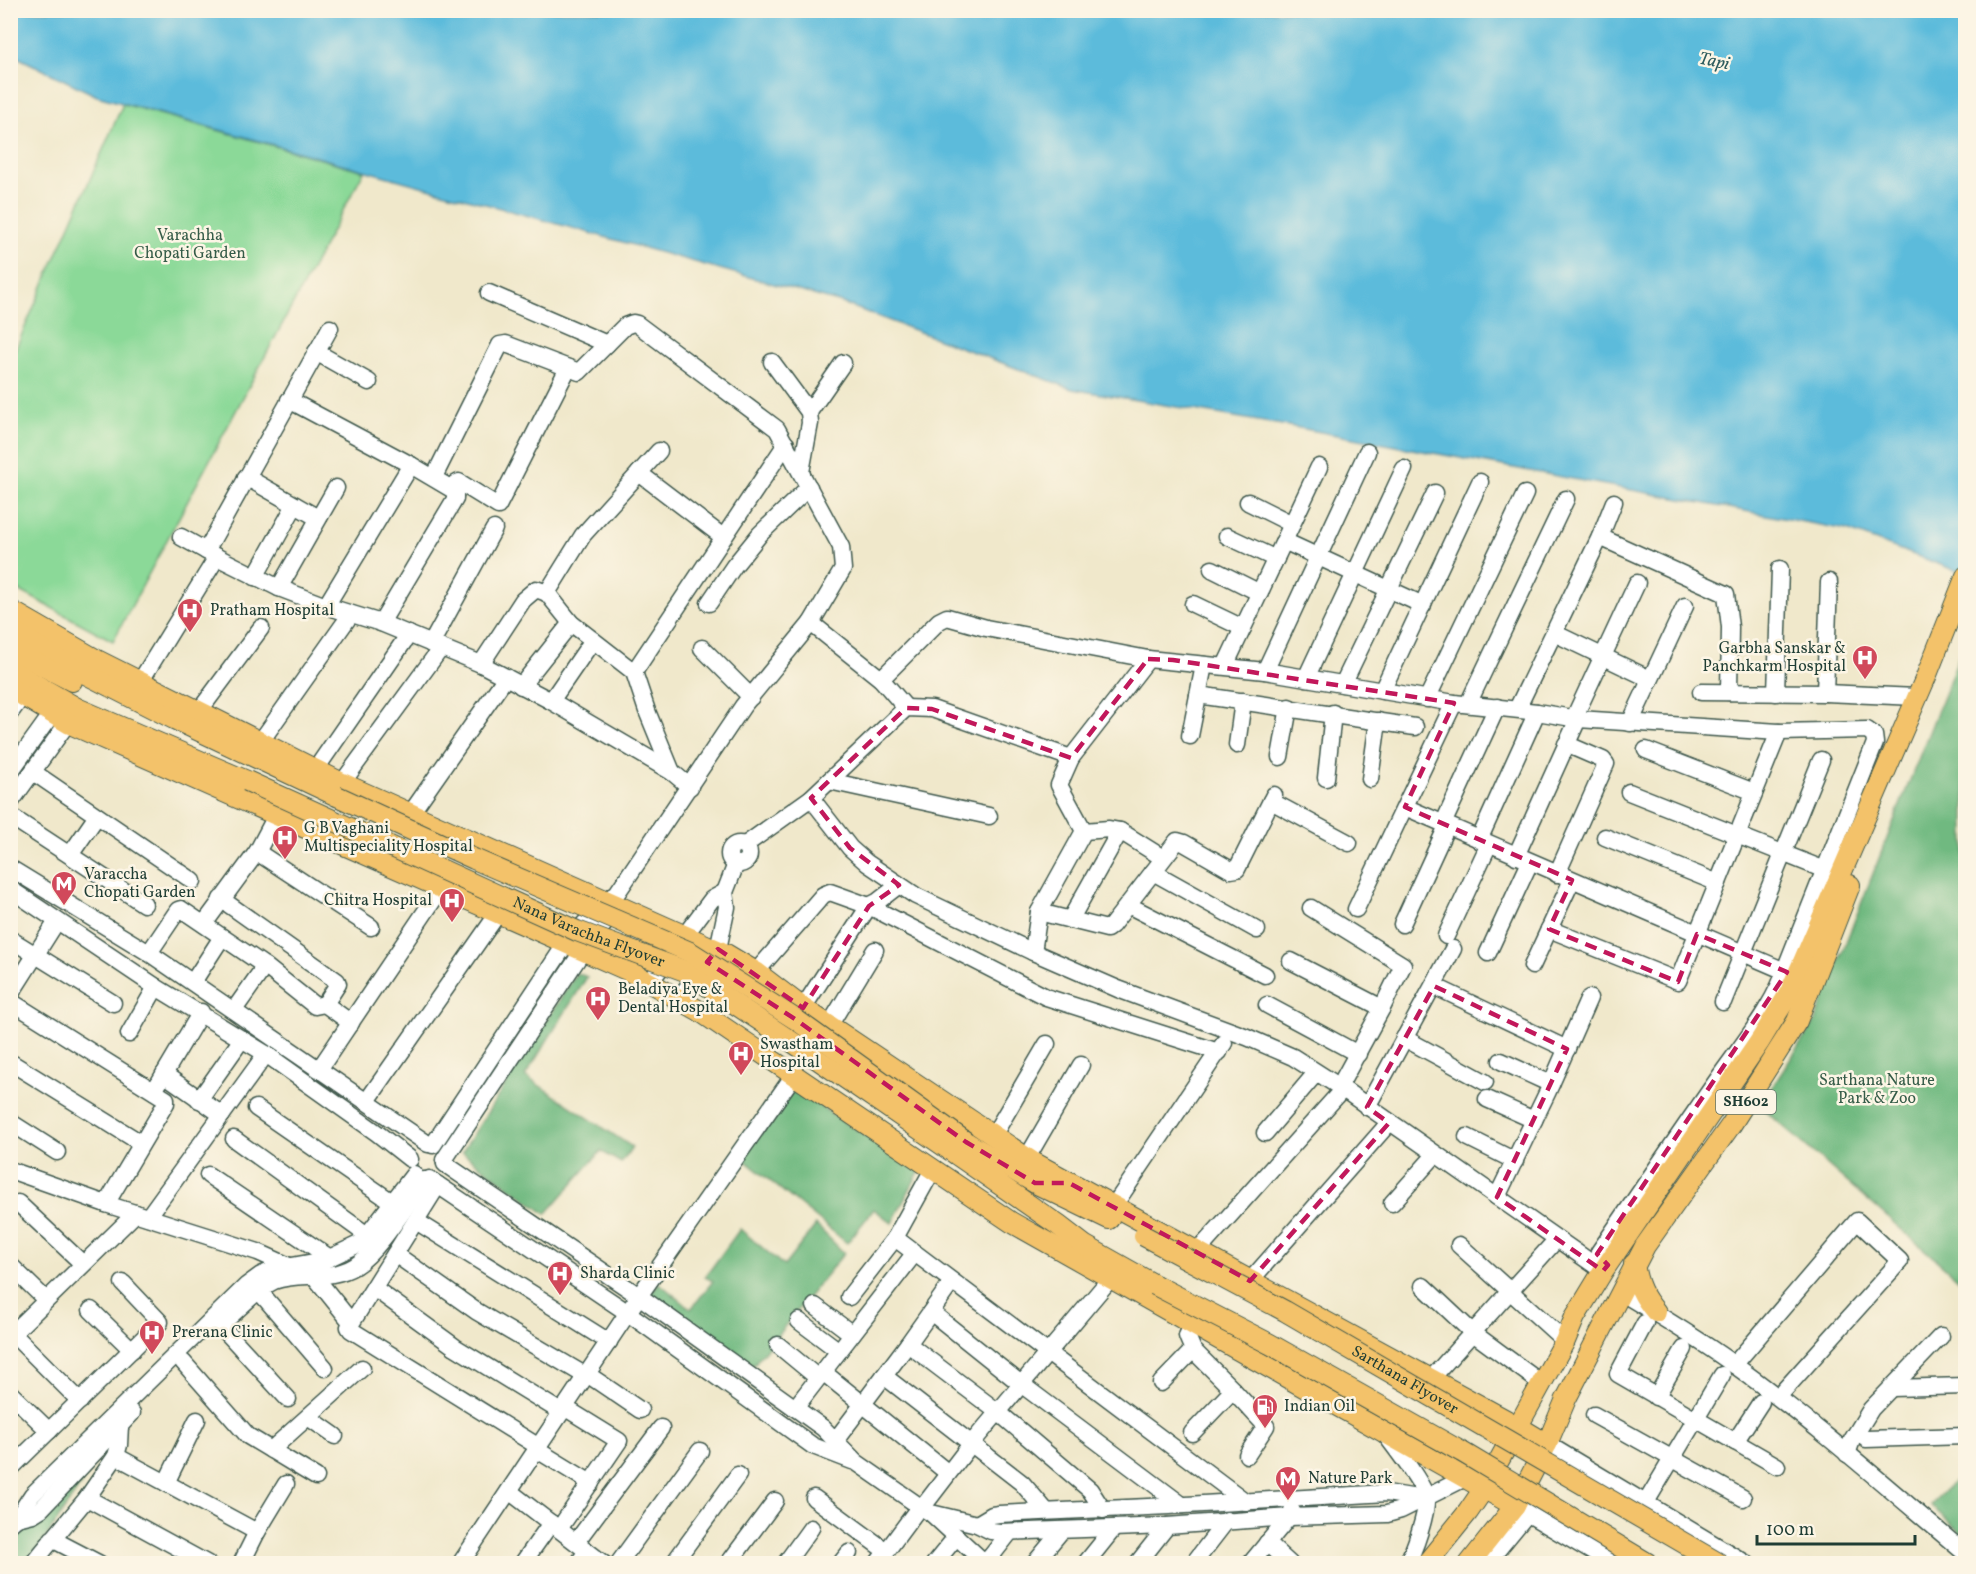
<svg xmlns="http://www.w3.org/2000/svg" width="1976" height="1574" font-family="Vollkorn,serif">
	<rect width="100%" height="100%" fill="#fcf5e5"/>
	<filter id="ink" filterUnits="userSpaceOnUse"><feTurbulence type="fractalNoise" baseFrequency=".0167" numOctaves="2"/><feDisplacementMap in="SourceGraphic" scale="12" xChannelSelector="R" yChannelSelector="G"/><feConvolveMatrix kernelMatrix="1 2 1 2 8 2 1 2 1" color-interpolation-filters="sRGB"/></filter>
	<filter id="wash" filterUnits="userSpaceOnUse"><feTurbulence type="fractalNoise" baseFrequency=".008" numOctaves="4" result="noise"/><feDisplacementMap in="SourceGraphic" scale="24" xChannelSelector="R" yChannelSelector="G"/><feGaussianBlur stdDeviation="1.35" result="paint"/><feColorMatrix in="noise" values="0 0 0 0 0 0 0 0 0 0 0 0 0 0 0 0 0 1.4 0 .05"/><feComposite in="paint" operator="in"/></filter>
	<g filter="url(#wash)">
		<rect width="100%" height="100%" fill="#f0e8cb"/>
		<path fill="#8bd998" stroke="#558b66" stroke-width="1.5" d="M123,104L364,171L113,641L11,586V359Z"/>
		<g fill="#70b980" stroke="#487b5a" stroke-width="1.5">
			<path d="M1965,641V1285L1760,1106L1814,1023Z"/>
			<path d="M577,973L587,977L525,1076L632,1147L621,1163L601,1151L546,1214L462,1152Z"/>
			<path d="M793,1089L920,1170L892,1223L874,1209L847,1243L742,1158Z"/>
			<path d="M816,1225L844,1253L751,1368L650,1294L659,1283L691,1309L713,1281L705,1277L740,1229L784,1266Z"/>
			<path d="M1965,1471V1536L1930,1505Z"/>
			<path d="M78,1477L82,1483L38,1549L32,1563H11L10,1525L14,1530C42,1521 59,1498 78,1477Z"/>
		</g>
		<path fill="#5cbbdb" stroke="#3e7c88" stroke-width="1.5" d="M10,11H1965V574L1847,530L1294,427L1072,389L842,303L97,96L11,54Z"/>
	</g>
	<g filter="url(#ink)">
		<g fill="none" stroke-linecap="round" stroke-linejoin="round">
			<defs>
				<g id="minor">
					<path d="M489,293L607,344"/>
					<path d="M316,352L369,382"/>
					<path d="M772,362L809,412L810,423L801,472"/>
					<path d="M289,400L411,465L455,491V499L381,623"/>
					<path d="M809,412L843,363"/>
					<path d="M659,451L583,535L547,593L571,623L634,672L647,711L672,772"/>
					<path d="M639,473L723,537"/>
					<path d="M246,477L318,518"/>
					<path d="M450,487L459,482L498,506L568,368"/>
					<path d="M1248,502L1292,524"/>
					<path d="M1227,536L1276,559"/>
					<path d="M181,537L217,557L279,588L326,606L381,623L481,664L551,701L672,772L690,787"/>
					<path d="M1600,537L1726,594L1730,627L1729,692"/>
					<path d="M1284,541L1423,605"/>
					<path d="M206,551L330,328"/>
					<path d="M1212,569L1260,593"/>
					<path d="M255,577L295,505"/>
					<path d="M279,588L336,488"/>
					<path d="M709,603L734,566L760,534L809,487"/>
					<path d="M1193,604L1243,628"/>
					<path d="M326,606L411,465"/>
					<path d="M811,623L881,679L906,708"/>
					<path d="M1554,633L1650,679"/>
					<path d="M431,644L494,529"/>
					<path d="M702,648L751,697"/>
					<path d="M481,664L523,600L536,589L547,593"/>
					<path d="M1225,666L1319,467"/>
					<path d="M1265,671L1367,452"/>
					<path d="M634,672L786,444"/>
					<path d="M1306,678L1404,469"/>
					<path d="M881,679L939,621L947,617L986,628L1148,659L1265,671L1454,703L1537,712L1578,719L1779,732L1867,730L1874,735L1875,743L1788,962C1778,1001 1742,1045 1718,1079C1678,1136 1639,1194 1599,1252V1257L1608,1265"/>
					<path d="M140,682L217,557"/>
					<path d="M1343,684L1435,493"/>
					<path d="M521,686L571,623"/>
					<path d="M1382,691L1480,482"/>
					<path d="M1701,692L1825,693L1917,697"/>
					<path d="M1776,693L1780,569"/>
					<path d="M1825,693L1829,582"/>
					<path d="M1198,695L1415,727"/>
					<path d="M1427,699L1525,494"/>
					<path d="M551,701L593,640"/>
					<path d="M1468,704L1566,499"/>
					<path d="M1517,709L1600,537L1614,502"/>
					<path d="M200,710L261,628"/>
					<path d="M10,713L23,695"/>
					<path d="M1574,718L1637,583"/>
					<path d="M1630,723L1685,606"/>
					<path d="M1190,736L1204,665"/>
					<path d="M261,741L351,614"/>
					<path d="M1237,745L1243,701"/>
					<path d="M1646,750L1754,792"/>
					<path d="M1280,757L1289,707"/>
					<path d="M10,772L59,704"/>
					<path d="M33,772L193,881"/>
					<path d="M1326,778L1333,713"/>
					<path d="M309,779L409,634"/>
					<path d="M1370,779L1378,721"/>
					<path d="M829,781L989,816"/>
					<path d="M342,783L441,648"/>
					<path d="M1629,792L1825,870"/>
					<path d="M811,798L850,848L867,863L916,896L1033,952L1118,989L1247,1037L1293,1057L1343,1089L1603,1271"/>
					<path d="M1271,801L1349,843"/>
					<path d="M10,803L74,714"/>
					<path d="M1405,807L1787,972"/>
					<path d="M411,813L506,677"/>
					<path d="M10,816L144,904"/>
					<path d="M1443,824L1497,707"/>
					<path d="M1084,831L1109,829L1120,831L1163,858"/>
					<path d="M1605,837L1718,883"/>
					<path d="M1479,840L1537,712"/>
					<circle cx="739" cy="854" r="10"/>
					<path d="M745,845L811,798L906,708L932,709L1071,758"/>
					<path d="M257,852L371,927"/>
					<path d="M70,855L97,816"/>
					<path d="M1516,856L1578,719"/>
					<path d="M10,868L149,953L428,1144"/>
					<path d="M1153,872L1257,930"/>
					<path d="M1557,874L1606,764L1603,760L1566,744"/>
					<path d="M10,889L156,987L266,1054L377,1133L410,1159"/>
					<path d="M221,899L337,981L338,984L325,1004L351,1023"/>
					<path d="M1128,905L1265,975"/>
					<path d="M1311,908L1403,965L1382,1008L1339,1087"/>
					<path d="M1356,909L1454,703"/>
					<path d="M1039,912L1107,929L1112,925L1177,841L1184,843L1231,870L1237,869L1274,795"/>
					<path d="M1070,920L1120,831"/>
					<path d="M204,924L257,852L276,816"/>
					<path d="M1402,924L1447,826"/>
					<path d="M1549,929L1678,981L1779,732"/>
					<path d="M1446,936L1489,844"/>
					<path d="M10,939L113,1003"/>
					<path d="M1033,952L1039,912L1084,831L1059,785L1071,758L1148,659"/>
					<path d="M149,953L178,910L181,909L265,966L315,1006L325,1004"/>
					<path d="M1488,953L1530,862"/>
					<path d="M1291,961L1382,1008"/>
					<path d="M1532,966L1572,880"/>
					<path d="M756,972L823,895L830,892L869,906L1046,997L1219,1052"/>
					<path d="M193,982L222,937"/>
					<path d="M650,982L712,899L725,892"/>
					<path d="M1434,986L1567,1049"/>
					<path d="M10,995L57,921"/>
					<path d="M679,998L718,949L727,907L725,892L736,864"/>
					<path d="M10,1001L166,1099V1103L106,1204"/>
					<path d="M1723,1002L1821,760"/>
					<path d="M1267,1005L1358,1054"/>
					<path d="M803,1008L869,906L877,902L899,885"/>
					<path d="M234,1010L265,966"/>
					<path d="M829,1026L875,950"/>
					<path d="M129,1034L156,987"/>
					<path d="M1404,1038L1485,1082"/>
					<path d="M1501,1061L1551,1084"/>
					<path d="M10,1062L141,1143"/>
					<path d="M320,1068L442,887"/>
					<path d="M164,1074L222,1115"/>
					<path d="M154,1091L201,1012"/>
					<path d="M1487,1099L1534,1120"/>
					<path d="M199,1100L242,1039"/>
					<path d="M367,1101L499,912"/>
					<path d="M1367,1107L1453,949"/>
					<path d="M256,1108L392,1202"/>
					<path d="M10,1122L57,1152"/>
					<path d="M1265,1133L1316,1073"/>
					<path d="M993,1136L1047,1044"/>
					<path d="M1467,1137L1515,1161"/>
					<path d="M234,1139L367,1235"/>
					<path d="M433,1145L567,942L606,901L617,893L743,706L811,623L843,569L841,547L777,429L637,324L633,323L625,326L579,372L506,344L500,345L434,477"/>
					<path d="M1027,1158L1081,1065"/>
					<path d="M444,1160L584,949L617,908"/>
					<path d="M445,1164L639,1296L823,1428L856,1462L922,1508L931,1513L977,1524L991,1531L1000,1532L1167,1526L1289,1517L1387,1514L1401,1510L1465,1478"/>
					<path d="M10,1170L106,1204L258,1252L289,1266"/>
					<path d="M208,1175L330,1258"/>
					<path d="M429,1179L628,1313L813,1446L852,1461"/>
					<path d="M438,1185L349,1327L351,1330L539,1447"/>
					<path d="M1497,1197L1548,1091L1589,998"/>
					<path d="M18,1203L83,1264"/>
					<path d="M1392,1203L1435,1155"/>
					<path d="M1113,1207L1224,1043"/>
					<path d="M148,1217L266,1054"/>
					<path d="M416,1221L609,1342"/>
					<path d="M895,1238L1246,1502"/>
					<path d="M1459,1245L1565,1341"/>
					<path d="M1197,1252L1343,1089"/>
					<path d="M395,1254L476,1311L586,1376"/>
					<path d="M10,1265L46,1300"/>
					<path d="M315,1277L351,1322"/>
					<path d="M1250,1281L1389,1123"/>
					<path d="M1423,1286L1473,1333L1541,1383"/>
					<path d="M374,1288L455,1347L561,1412"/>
					<path d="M259,1291L325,1368"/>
					<path d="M1622,1293C1659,1315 1697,1338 1733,1364C1814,1422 1889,1489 1966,1554"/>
					<path d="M849,1297L895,1238L932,1171"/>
					<path d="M815,1306L852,1334"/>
					<path d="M91,1310L132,1350"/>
					<path d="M931,1312L1021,1384L1182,1505"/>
					<path d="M227,1319C241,1307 257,1289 274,1281C297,1271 329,1282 355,1266C379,1251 407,1204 425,1180"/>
					<path d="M799,1321L839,1351"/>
					<path d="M1645,1323L1618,1374L1777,1466"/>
					<path d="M220,1325L288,1399"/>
					<path d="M1192,1325L1187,1336L1193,1350L1233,1390L1266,1426L1247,1455"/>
					<path d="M10,1331L80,1401"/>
					<path d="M10,1336L136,1213"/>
					<path d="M908,1344L998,1412L1090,1490L1103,1510"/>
					<path d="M778,1345L818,1378"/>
					<path d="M183,1362L248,1436L316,1477"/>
					<path d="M1734,1365L1857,1221L1900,1261L1778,1397"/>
					<path d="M823,1372L948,1473"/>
					<path d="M587,1374L640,1410"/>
					<path d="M884,1376L1022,1483L1046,1511"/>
					<path d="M1430,1380L1557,1239"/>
					<path d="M1161,1383L1193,1350"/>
					<path d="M1892,1388L1966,1386"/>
					<path d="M10,1393L49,1431"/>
					<path d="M1656,1397L1684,1349"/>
					<path d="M795,1408L914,1254"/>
					<path d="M1594,1415L1743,1498"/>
					<path d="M308,1417L335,1436"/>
					<path d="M1192,1433L1233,1390"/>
					<path d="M1385,1434C1394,1446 1423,1483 1426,1497C1428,1511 1414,1553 1406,1564"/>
					<path d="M1866,1439L1966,1436"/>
					<path d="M835,1441L908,1344L952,1282"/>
					<path d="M1735,1442L1761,1402"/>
					<path d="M1547,1444L1747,1564"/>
					<path d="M271,1450L362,1368"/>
					<path d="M537,1450L591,1483"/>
					<path d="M1847,1454L1852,1440L1871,1409L1941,1336"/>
					<path d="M116,1456L257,1532"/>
					<path d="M10,1469L160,1322L123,1283"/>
					<path d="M166,1483L197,1420"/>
					<path d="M509,1491L604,1564"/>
					<path d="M87,1498L208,1564"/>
					<path d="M814,1498L886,1551"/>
					<path d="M1645,1504L1722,1375"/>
					<path d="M1515,1506L1613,1564"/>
					<path d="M922,1508L971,1444L1110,1279"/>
					<path d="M932,1514L986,1564"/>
					<path d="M17,1518L33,1514L41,1509L132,1413"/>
					<path d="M10,1524L17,1518L32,1495L246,1286L261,1275L275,1269L325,1260L361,1243L414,1174"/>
					<path d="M977,1524L992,1515L999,1514L1169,1506L1387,1493L1423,1499"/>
					<path d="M559,1529L619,1441L564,1407"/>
					<path d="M52,1539L100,1564"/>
					<path d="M576,1542L661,1428"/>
					<path d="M1267,1543L1290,1564"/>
					<path d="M34,1562L87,1498L116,1456L119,1445L120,1425"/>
					<path d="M241,1564L257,1532L286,1484"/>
					<path d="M460,1564L639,1296L794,1075"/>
					<path d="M522,1564L551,1523"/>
					<path d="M578,1564L587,1551"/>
					<path d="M618,1564L700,1451"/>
					<path d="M673,1564L738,1475"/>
					<path d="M728,1564L775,1501"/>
					<path d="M785,1564L811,1528"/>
					<path d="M840,1564L849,1553"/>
					<path d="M877,1564L920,1506"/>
					<path d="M934,1564L956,1537"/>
					<path d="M985,1564L1010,1532"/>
					<path d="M1034,1564L1062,1530"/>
					<path d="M1085,1564L1114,1528"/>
					<path d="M1137,1564L1167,1526"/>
					<path d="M1193,1564L1227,1520"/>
					<path d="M1250,1564L1289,1517L1292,1511"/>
					<path d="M1486,1564L1528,1513"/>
				</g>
				<g id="major">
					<path d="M10,610L97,660L342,783L726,954L756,972L803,1008L1033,1162L1517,1426L1547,1444"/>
					<path d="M10,629L60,661L174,719L337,796"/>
					<path d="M10,649L72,681"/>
					<path d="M10,670L77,708L247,781"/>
					<path d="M10,688L68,723L629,971L698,1010L1011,1222L1515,1506"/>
					<path d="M966,1142L1035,1183L1109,1219"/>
					<path d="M957,1155L1058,1225L1084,1245L1155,1285"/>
					<path d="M1634,1264C1637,1284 1643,1297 1656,1312"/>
					<path d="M1426,1564L1468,1512L1481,1493L1565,1341L1575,1317L1603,1271L1760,1041L1790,992L1926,677L1966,576"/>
					<path d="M1469,1564L1515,1506L1547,1444L1566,1399L1645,1246L1731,1125L1797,1021L1850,885"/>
				</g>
			</defs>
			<use href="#minor" stroke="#3e574b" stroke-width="19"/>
			<use href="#major" stroke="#3e574b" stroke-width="22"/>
			<use href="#minor" stroke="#fff" stroke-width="16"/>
			<use href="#major" stroke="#f3c26a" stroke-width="20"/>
			<defs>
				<g id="major-bridge">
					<path id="s1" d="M247,781L577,931L685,971L785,1037L957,1155"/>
					<path d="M337,796L474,859L690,952L795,1019L966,1142"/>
					<path id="s2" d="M1144,1236L1285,1311L1720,1564"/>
					<path d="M1155,1285L1270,1344L1462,1452L1649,1564"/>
				</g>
			</defs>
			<use href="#major-bridge" stroke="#3e574b" stroke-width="22" stroke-linecap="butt"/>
			<use href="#major-bridge" stroke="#f3c26a" stroke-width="20"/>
		</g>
	</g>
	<path fill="none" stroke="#c2185b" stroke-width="4.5" stroke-dasharray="12 8" stroke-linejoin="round" d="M1148,659L1173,660L1454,703L1405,807L1572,880L1549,929L1678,982L1697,934L1787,972L1597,1254L1608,1265L1603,1271L1497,1197L1567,1049L1434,986L1367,1107L1389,1123L1250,1281L1069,1183H1035L966,1142L795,1019L707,962L718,949L803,1008L869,906L899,885L850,848L811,798L906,708L932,709L1071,758Z"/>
	<defs>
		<symbol id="hospital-pin" viewBox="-11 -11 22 30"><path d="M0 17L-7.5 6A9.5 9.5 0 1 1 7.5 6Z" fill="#d1495b" stroke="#fcf5e5"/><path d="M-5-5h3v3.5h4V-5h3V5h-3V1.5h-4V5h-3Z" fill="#fff"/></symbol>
		<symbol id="metro-pin" viewBox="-11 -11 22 30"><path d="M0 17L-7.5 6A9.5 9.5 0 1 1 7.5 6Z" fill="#d1495b" stroke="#fcf5e5"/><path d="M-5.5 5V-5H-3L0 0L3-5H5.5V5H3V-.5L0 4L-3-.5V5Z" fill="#fff"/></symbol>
		<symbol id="fuel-pin" viewBox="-11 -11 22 30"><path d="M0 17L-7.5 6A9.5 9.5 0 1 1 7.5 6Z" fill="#d1495b" stroke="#fcf5e5"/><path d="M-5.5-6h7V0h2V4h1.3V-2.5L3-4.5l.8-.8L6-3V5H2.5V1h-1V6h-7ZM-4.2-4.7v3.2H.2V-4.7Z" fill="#fff"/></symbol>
	</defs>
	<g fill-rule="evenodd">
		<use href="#hospital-pin" x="175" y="596" width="30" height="40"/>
		<use href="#hospital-pin" x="1850" y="643" width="30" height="40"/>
		<use href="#hospital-pin" x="270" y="823" width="30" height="40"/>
		<use href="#metro-pin" x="49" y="869" width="30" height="40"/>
		<use href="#hospital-pin" x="437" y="886" width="30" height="40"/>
		<use href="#hospital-pin" x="583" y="984" width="30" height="40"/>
		<use href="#hospital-pin" x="726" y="1039" width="30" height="40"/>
		<use href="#hospital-pin" x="545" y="1259" width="30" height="40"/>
		<use href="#hospital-pin" x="137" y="1318" width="30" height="40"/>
		<use href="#fuel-pin" x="1250" y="1392" width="30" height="40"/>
		<use href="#metro-pin" x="1273" y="1464" width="30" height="40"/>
	</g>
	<g text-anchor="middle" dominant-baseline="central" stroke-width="5" stroke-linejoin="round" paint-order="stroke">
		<rect fill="#fcf5e5" stroke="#617469" stroke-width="1.5" x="1716" y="1090" width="60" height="24" rx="4.5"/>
		<g font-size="15" font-weight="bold" fill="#1f3d34">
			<text x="1746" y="1102">SH602</text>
		</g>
		<g font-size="16" fill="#355c48" stroke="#fcf5e5">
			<text x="190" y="236">Varachha<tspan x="190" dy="18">Chopati Garden</tspan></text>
			<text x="1877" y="1081">Sarthana Nature<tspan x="1877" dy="18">Park &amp; Zoo</tspan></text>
		</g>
		<g font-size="16" fill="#1f3d34" stroke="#fcf5e5" text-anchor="start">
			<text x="210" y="611">Pratham Hospital</text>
			<text x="1846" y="649" text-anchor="end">Garbha Sanskar &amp;<tspan x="1846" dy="18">Panchkarm Hospital</tspan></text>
			<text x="304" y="829">G B Vaghani<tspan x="304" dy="18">Multispeciality Hospital</tspan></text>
			<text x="84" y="875">Varaccha<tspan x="84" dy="18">Chopati Garden</tspan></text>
			<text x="432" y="901" text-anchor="end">Chitra Hospital</text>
			<text x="618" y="990">Beladiya Eye &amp;<tspan x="618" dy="18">Dental Hospital</tspan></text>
			<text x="760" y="1045">Swastham<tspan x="760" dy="18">Hospital</tspan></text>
			<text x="580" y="1274">Sharda Clinic</text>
			<text x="172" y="1333">Prerana Clinic</text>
			<text x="1284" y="1407">Indian Oil</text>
			<text x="1308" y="1479">Nature Park</text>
		</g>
		<g font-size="16" fill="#1f3d34" stroke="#fcf5e5">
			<text stroke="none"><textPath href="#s1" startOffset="374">Nana Varachha Flyover</textPath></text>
			<text stroke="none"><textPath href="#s2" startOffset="298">Sarthana Flyover</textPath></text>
		</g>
		<g font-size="18" font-style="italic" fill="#2e5c5e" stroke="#fcf5e5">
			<text transform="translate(1714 62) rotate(12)">Tapi</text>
		</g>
	</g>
	<rect width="1976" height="1574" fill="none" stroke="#fcf5e5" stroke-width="36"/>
	<path d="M1757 1535v9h158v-9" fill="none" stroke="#1f3d34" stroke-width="3"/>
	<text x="1766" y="1535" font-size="18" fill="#1f3d34" stroke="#fcf5e5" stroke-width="4.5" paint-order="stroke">100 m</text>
</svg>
